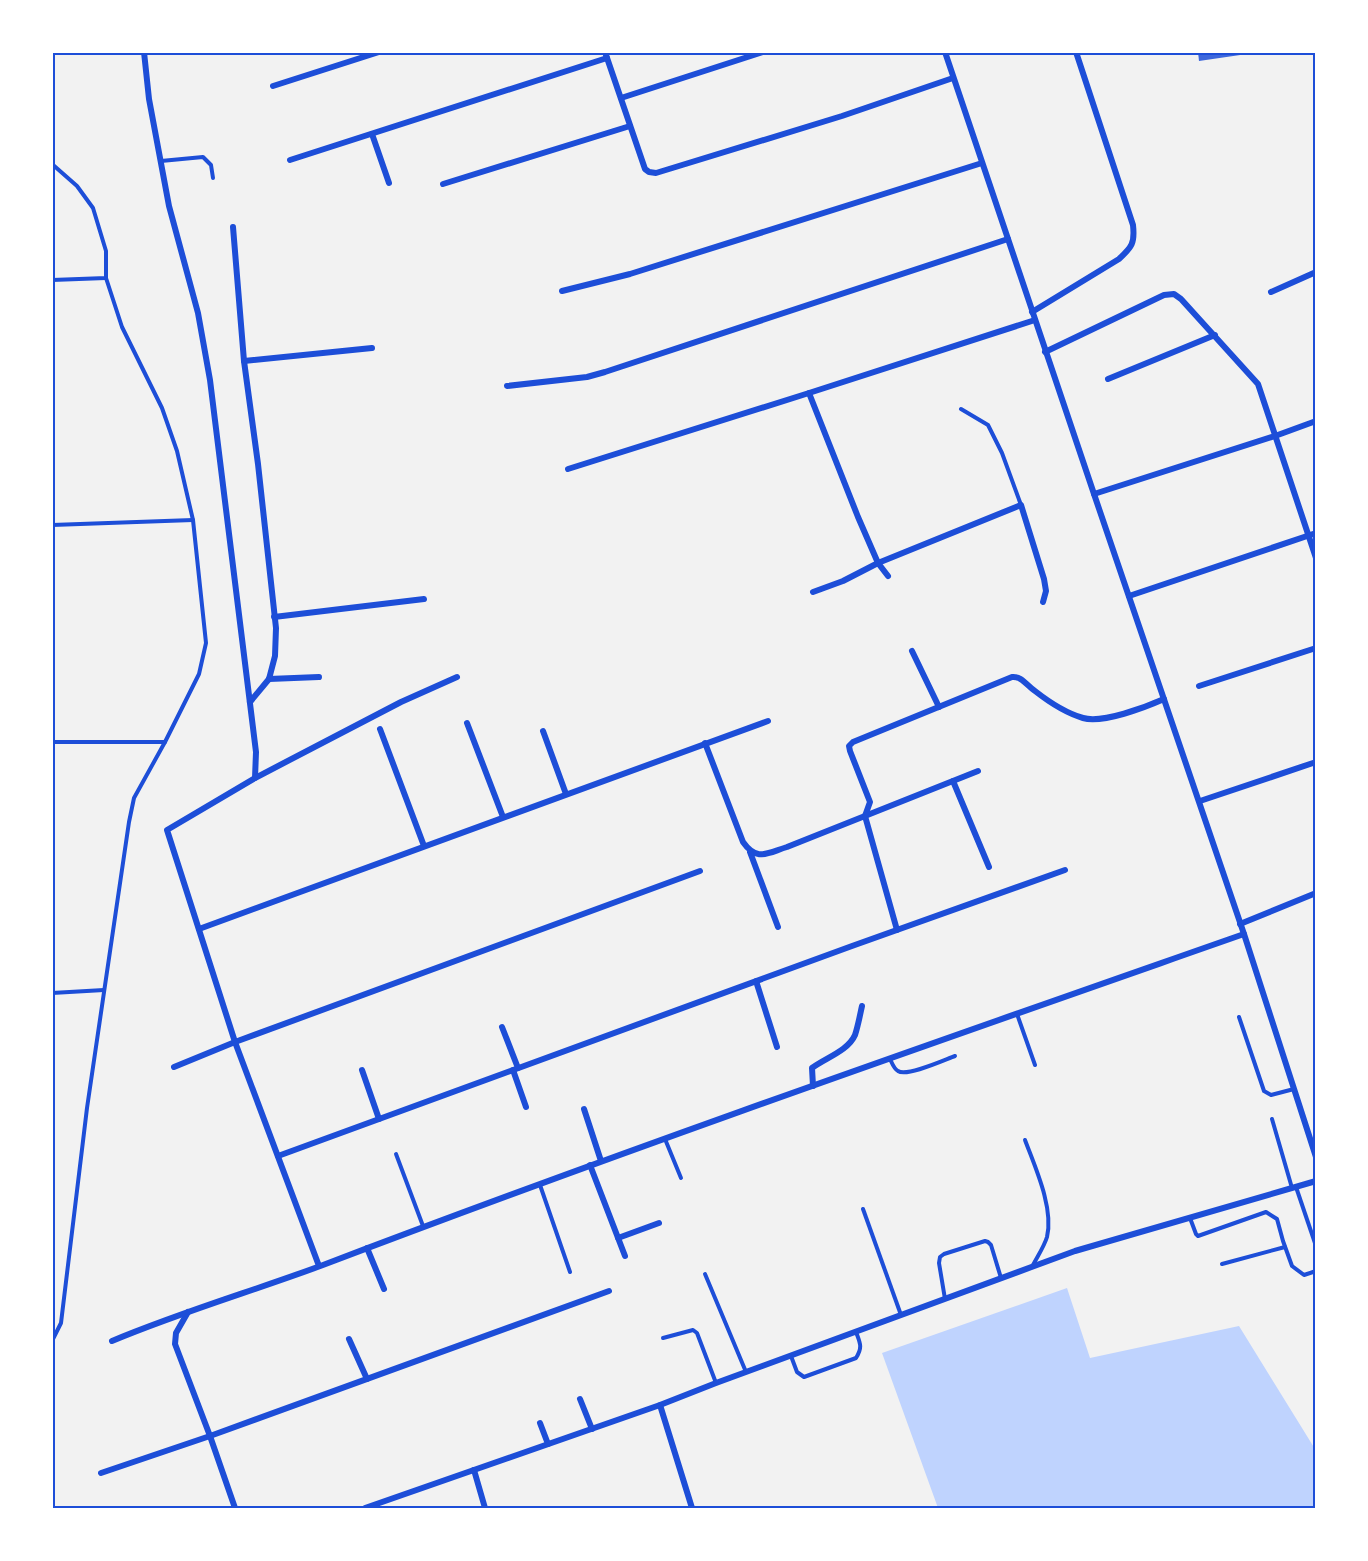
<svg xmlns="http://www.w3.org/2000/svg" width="1368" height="1561" font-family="Georgia,serif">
	<rect width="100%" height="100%" fill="#f2f2f2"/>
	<path fill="#bfd3fe" d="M1067,1288L1090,1358L1239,1326L1315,1449V1508H938L882,1353Z"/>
	<path fill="#3d67dc" d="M1198,52H1247V54L1199,61Z"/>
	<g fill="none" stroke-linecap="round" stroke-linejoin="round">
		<g stroke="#1d4ed8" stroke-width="4">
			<path d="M161,161L203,157L211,165L213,178"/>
			<path d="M52,164L77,186L93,208L106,251V278L52,280"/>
			<path d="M961,409L988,425L1002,453L1021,505"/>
			<path d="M52,525L193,520"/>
			<path d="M52,742H165"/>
			<path d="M52,993L104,990"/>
			<path d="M1017,1014L1035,1065"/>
			<path d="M1239,1017L1264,1091L1271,1095L1294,1089"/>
			<path d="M890,1059C892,1063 894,1069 898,1071C907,1077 944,1060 955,1056"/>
			<path d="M1272,1119L1292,1188"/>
			<path d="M665,1139L681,1178"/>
			<path d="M1025,1140C1035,1167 1054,1208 1047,1237C1044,1247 1037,1257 1032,1267"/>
			<path d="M396,1154L423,1226"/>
			<path d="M540,1185L570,1272"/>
			<path d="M1296,1187L1316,1246"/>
			<path d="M863,1209L901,1315"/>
			<path d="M1190,1218L1196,1234L1198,1236L1266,1212L1277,1219L1283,1241L1292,1266L1304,1275L1316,1271"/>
			<path d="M1222,1264L1285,1247"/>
			<path d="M705,1274L746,1372"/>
			<path d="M945,1299L939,1263L940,1257L944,1254L985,1241L988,1242L991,1245L1001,1278"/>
			<path d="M663,1338L693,1330L697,1333L716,1383"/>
			<path d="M52,1341L61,1323L87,1108L129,822L134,798L165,742L199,674L206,643L193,520L177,451L162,408L122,327L106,278"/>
			<path d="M791,1356L797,1372L804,1377L856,1358C863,1347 860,1343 856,1332"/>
		</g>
		<g stroke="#1d4ed8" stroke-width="6">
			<path d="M144,52L149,99L169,206L198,313L210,380L256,752L255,778L167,830L235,1042L319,1266"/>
			<path d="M605,52L645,169L649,172L656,173L842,116L953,78"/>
			<path d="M945,52L1094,494L1244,934L1316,1157"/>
			<path d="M273,86L379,52"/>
			<path d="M621,98L763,52"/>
			<path d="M372,134L389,183"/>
			<path d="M290,160L607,58"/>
			<path d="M443,184L630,126"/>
			<path d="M233,227L244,361L258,464L276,628L275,656L269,679L250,702"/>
			<path d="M562,291L630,274L982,163"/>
			<path d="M1271,292L1316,272"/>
			<path d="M1032,312L1119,259C1132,247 1135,243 1133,225L1076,52"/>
			<path d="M1045,352L1164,295L1174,294L1181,299L1258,384L1316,558"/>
			<path d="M244,361L372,348"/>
			<path d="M1108,379L1215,335"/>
			<path d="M507,386L587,377L605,372L1008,239"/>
			<path d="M809,393L858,517L878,563L888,576"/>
			<path d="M568,469L809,393L1035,320"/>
			<path d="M1094,494L1275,436L1316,421"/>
			<path d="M813,592L843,581L878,563L1021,505L1044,579L1046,591L1043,602"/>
			<path d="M1129,596L1316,533"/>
			<path d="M274,617L424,599"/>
			<path d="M912,651L939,707"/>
			<path d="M269,679L319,677"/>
			<path d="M1199,686L1316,648"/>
			<path d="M467,723L503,817"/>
			<path d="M380,729L424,846"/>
			<path d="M543,731L566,794"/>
			<path d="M705,743L743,842C757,862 767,853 787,847L978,771"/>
			<path d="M255,778L401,702L457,677"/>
			<path d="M953,781L989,867"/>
			<path d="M1200,801L1316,762"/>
			<path d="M750,852L778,927"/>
			<path d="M1240,924L1316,893"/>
			<path d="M199,929L768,721"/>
			<path d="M897,930L865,816L870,802L850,751L849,746L853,742L1012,677C1022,676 1027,686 1035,691C1049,702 1066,713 1083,718C1102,724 1146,707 1164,699"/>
			<path d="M756,981L777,1047"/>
			<path d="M502,1027L518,1068"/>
			<path d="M174,1067L235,1042L700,871"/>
			<path d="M362,1070L379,1119"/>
			<path d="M513,1070L526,1107"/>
			<path d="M813,1086L812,1068C825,1058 848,1051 855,1035C858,1026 860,1015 862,1006"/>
			<path d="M584,1109L601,1161"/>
			<path d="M278,1156L852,946L1065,870"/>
			<path d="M590,1165L625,1256"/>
			<path d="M618,1238L659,1223"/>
			<path d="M367,1248L384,1289"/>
			<path d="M188,1312L176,1333L175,1344L210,1436L235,1508"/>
			<path d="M349,1339L367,1379"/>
			<path d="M112,1341C181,1312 253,1291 323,1265C628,1149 936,1042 1244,934"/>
			<path d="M580,1399L592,1429"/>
			<path d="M660,1405L692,1508"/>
			<path d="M540,1423L548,1444"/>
			<path d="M474,1470L485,1508"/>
			<path d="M101,1473L210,1436L609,1291"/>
			<path d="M365,1508L660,1405L716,1383L1075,1251L1316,1181"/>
		</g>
	</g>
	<rect width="1368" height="1561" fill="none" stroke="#ffffff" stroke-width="108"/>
	<rect x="54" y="54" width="1260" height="1453" fill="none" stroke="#1d4ed8" stroke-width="2"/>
</svg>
